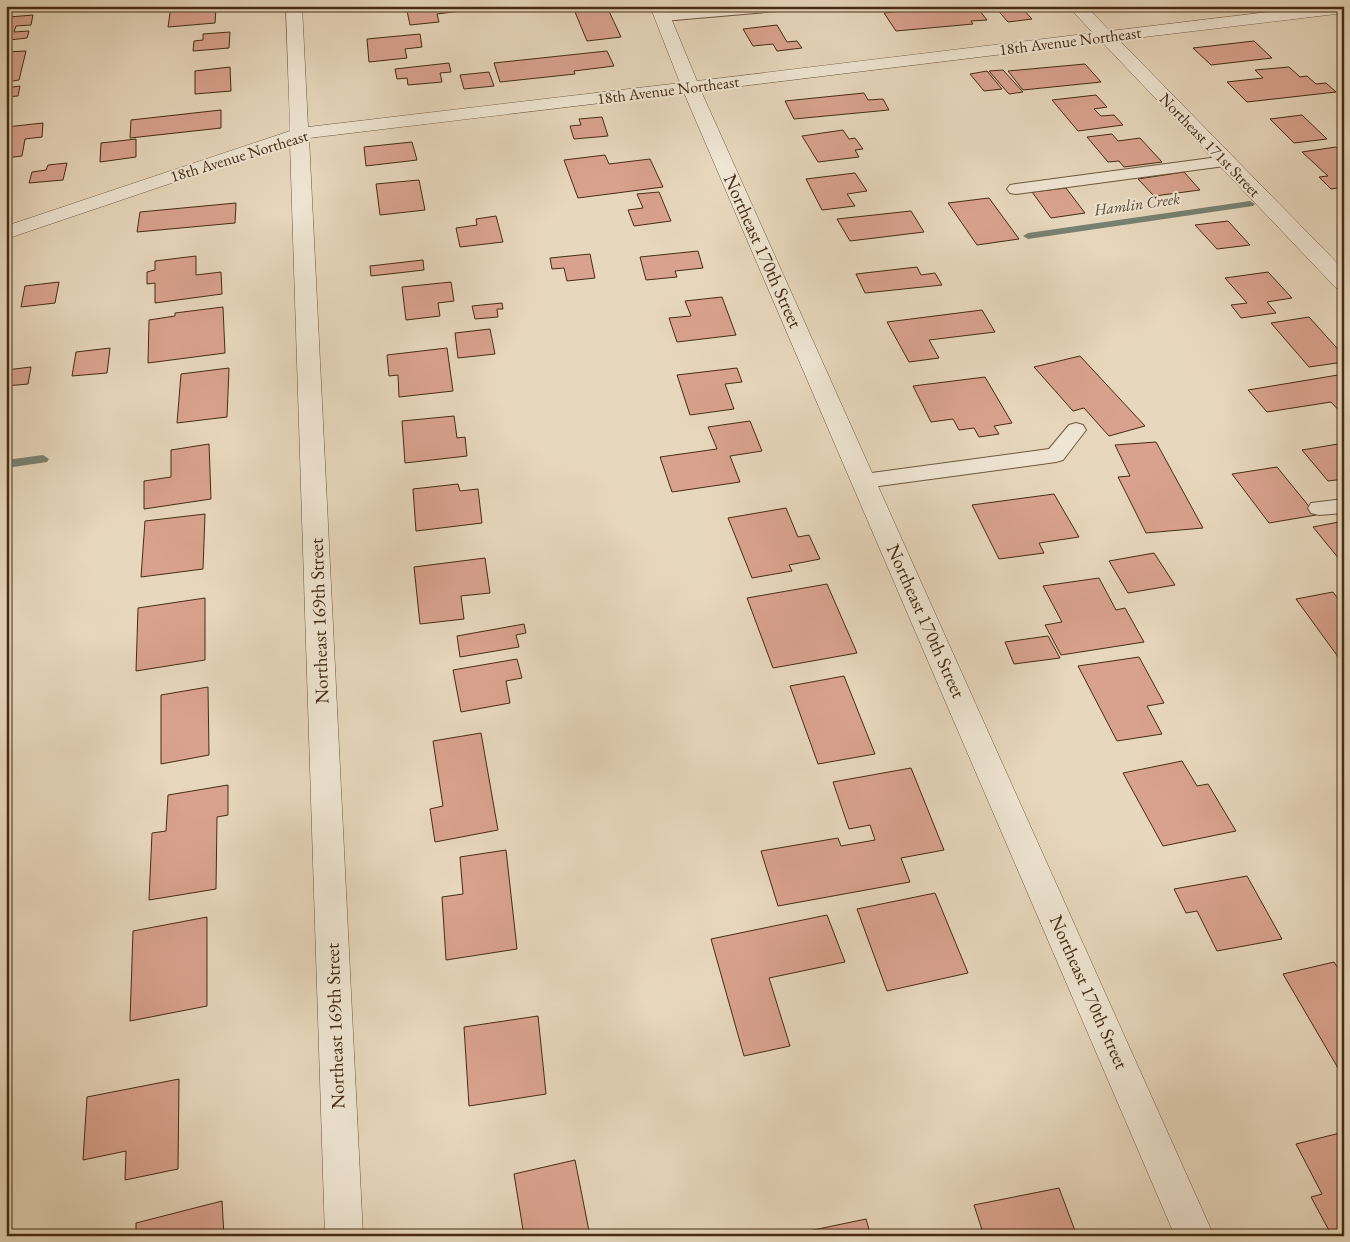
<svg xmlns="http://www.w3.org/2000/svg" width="1350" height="1242" font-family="'EB Garamond',serif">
	<rect width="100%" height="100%" fill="#e7d7bc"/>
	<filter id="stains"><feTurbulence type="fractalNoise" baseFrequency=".004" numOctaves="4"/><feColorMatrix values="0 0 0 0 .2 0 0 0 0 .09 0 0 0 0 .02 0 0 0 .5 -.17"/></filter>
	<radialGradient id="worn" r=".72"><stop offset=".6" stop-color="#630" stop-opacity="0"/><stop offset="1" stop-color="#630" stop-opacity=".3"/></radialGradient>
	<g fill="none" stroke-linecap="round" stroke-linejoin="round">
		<g fill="#778171" fill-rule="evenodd">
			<path d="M1250,201L1255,204L1253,206L1028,239L1023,236L1028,233Z"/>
			<path d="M43,455L49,459L47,462L6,468V460Z"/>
		</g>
	</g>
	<g fill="#d9a28e" stroke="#462c13">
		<path d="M171,6H227L216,8L215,23L168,27Z"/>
		<path d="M406,6H461L462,11L437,14L439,22L410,25Z"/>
		<path d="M956,6H976L987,20L971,21L973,24L896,31L884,13Z"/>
		<path d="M1020,6L1032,19L1008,22L995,7Z"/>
		<path d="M608,9L621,37L587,41L575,12Z"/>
		<path d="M33,15L31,25L16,26L14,32L29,31L27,38L9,40L6,49L9,17Z"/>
		<path d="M777,25L787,42L797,41L802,48L777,51L773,44L753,46L743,29Z"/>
		<path d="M230,32L229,48L193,51L194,41L203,40V34Z"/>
		<path d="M420,34L422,47L405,49L407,58L369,62L367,39Z"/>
		<path d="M1254,41L1272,58L1211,65L1193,48Z"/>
		<path d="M26,51L19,80L6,82V52Z"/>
		<path d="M607,51L614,66L574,71L575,74L500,82L494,63Z"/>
		<path d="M449,63L451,72L440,73L442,82L408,85L407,78L397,79L395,69Z"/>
		<path d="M1085,64L1101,82L1023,90L1008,71Z"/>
		<path d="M230,67L231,91L195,94V71Z"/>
		<path d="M1289,67L1300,77L1307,76L1316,84L1326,83L1336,92L1247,102L1227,82L1263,78L1255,70Z"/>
		<path d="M1003,70L1023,92L1009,94L989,71Z"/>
		<path d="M987,71L1002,89L984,91L970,74Z"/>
		<path d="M489,72L494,86L464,89L460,75Z"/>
		<path d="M20,86L18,96L6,97V88Z"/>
		<path d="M864,93L868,100L883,99L889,110L794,119L785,101Z"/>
		<path d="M1096,95L1107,107L1094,109L1101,116L1114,115L1123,125L1078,131L1052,100Z"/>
		<path d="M221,110V128L130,138L131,120Z"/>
		<path d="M1302,115L1327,139L1294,143L1270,119Z"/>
		<path d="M602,117L608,136L574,139L570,126L581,125L579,119Z"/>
		<path d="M43,123L42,137L25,139L22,156L6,158V127Z"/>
		<path d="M843,130L849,139L855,138L863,149L855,150L859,157L818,162L802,136Z"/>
		<path d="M1112,134L1118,141L1140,138L1162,162L1124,167L1119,161L1108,162L1087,137Z"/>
		<path d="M136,139V157L100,162L101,143Z"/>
		<path d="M412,142L417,160L366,166L364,147Z"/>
		<path d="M1336,147L1344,154V187L1331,189L1319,177L1328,176L1302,152Z"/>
		<path d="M605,155L609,164L650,159L663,187L578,198L564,160Z"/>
		<path d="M67,163L63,180L29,183L32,172L46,170L48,165Z"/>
		<path d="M1184,172L1200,190L1154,196L1138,179Z"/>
		<path d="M855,173L867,191L847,194L855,206L822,210L806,179Z"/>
		<path d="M419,180L425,210L380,215L376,184Z"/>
		<path d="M1066,188L1085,213L1051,218L1032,192Z"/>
		<path d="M659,192L671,221L634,226L628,210L643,208L637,194Z"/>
		<path d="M989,198L1019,239L977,245L948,203Z"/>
		<path d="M236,203L235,223L137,232L140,212Z"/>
		<path d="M911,211L924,232L850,241L837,219Z"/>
		<path d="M496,216L503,242L460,247L456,228L477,225L476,219Z"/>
		<path d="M1228,221L1250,245L1217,249L1195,225Z"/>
		<path d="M698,251L703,268L675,271L677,277L646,280L640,257Z"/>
		<path d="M590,254L595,278L567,281L564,268L552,269L550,258Z"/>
		<path d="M196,256V275L221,272L222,294L155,303V283L147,284V272L155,270V261Z"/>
		<path d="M423,260L424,270L371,276L370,266Z"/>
		<path d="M917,267L921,275L935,273L942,285L865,293L856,274Z"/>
		<path d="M1268,272L1292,298L1267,302L1276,313L1241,318L1231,305L1247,303L1225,278Z"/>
		<path d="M59,282L55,303L21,307L25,286Z"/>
		<path d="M451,282L454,301L438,303L440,316L406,320L402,287Z"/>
		<path d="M722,297L736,335L677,342L669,318L691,316L685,301Z"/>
		<path d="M502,303L503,309H497L498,317L475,319L472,306Z"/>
		<path d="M223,307L225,353L148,363L149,320L175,316V313Z"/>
		<path d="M982,310L995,332L929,340L939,358L909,362L887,322Z"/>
		<path d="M1309,317L1344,356V362L1309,367L1271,323Z"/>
		<path d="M490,329L495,354L458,358L455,333Z"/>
		<path d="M110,348L107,373L72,376L76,352Z"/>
		<path d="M447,348L453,391L399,397L398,375L389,376L387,355Z"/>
		<path d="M1080,356L1145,426L1109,436L1084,408L1073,411L1034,367Z"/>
		<path d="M31,367L28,384L6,386V370Z"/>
		<path d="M229,368L227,417L177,423L181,374Z"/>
		<path d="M737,368L742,382L725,384L734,409L690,415L677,375Z"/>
		<path d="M1344,374V416L1331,402L1267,412L1248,390Z"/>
		<path d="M985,377L1012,423L994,426L999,434L979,437L974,428L959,430L953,419L931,422L913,386Z"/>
		<path d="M454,416L457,438L465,437L467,456L405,463L402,421Z"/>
		<path d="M750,421L762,451L730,456L740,482L672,492L660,457L717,449L708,427Z"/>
		<path d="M1156,442L1203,528L1146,533L1118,477L1130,476L1115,445Z"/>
		<path d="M1344,443V479L1328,481L1302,450Z"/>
		<path d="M209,444L211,499L144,509V481L171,477V450Z"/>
		<path d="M1277,467L1316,515L1269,523L1232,474Z"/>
		<path d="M458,484L460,491L478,489L482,523L416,531L413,489Z"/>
		<path d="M1054,494L1079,537L1039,543L1044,553L999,559L972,505Z"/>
		<path d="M786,508L798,537L809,535L820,559L789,565L792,571L752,578L728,518Z"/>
		<path d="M205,514L203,569L141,577L145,521Z"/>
		<path d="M1344,521V565L1313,527Z"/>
		<path d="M1154,553L1175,585L1128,593L1109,561Z"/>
		<path d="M485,558L490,593L461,596L464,619L420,624L414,567Z"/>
		<path d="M1099,578L1116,610L1125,608L1144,642L1061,655L1045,625L1062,622L1043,586Z"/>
		<path d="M827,584L857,653L773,668L747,598Z"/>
		<path d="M1333,592L1344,607V665L1296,599Z"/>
		<path d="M205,598V660L136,671L138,608Z"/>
		<path d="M524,624L526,633L516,635L519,647L460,657L457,636Z"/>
		<path d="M1048,636L1060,658L1014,664L1005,642Z"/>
		<path d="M1139,657L1164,703L1147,706L1162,734L1117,741L1078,666Z"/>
		<path d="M517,659L522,678L506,681L510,703L461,712L453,670Z"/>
		<path d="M844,676L875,754L818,764L790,686Z"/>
		<path d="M208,687L209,755L161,764V695Z"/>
		<path d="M481,733L498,830L435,842L430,809L443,806L433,741Z"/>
		<path d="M1182,761L1197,786L1208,784L1236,831L1163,846L1123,773Z"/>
		<path d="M911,768L944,850L901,858L910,882L778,906L761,851L838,838L841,846L875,840L870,825L849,829L833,782Z"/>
		<path d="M228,785V815L217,817L216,889L149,900L152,833L166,831L168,795Z"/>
		<path d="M506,850L517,949L446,960L442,897L463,894L460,857Z"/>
		<path d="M1247,876L1282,939L1217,951L1197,911L1186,913L1174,889Z"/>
		<path d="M935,893L968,973L887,991L857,909Z"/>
		<path d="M827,915L845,962L769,978L790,1046L744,1056L711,939Z"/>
		<path d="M207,917V1006L130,1021L133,931Z"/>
		<path d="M1334,962L1344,977V1066L1338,1068L1283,974Z"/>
		<path d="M538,1016L546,1094L469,1106L464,1027Z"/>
		<path d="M179,1079L178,1169L125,1180L126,1151L83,1160L87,1097Z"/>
		<path d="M1344,1132V1236H1332L1311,1197L1322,1194L1296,1144Z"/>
		<path d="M575,1160L590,1236H524L514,1174Z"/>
		<path d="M1059,1188L1077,1236H984L974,1205Z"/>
		<path d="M222,1201L224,1236H136V1223Z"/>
		<path d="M866,1219L871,1236H794V1234Z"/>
	</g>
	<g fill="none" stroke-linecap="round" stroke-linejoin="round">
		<defs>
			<g id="service">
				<path d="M737,6H796L789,10L663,21L656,17L663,13Z"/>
				<path d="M1226,156L1232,157L1234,161L1232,165L1016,194L1010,193L1007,189L1010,185L1016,184Z"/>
				<path d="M1076,423L1083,425L1086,430L1063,460L1056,462L864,488L856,486L853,481L856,476L864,474L1049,449L1069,425Z"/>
				<path d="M1344,499V513L1319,515L1311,513L1308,508L1311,503Z"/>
			</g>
			<path id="minor" d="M286,6H302L308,127L680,83L650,6H666L697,81L1093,33L1068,6H1086L1110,31L1317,6H1344V13L1119,40L1344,270V289L1336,288L1102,42L701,91L1214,1236H1175L684,93L309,138L363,1236H325L290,143L6,239V226L290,131Z"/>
		</defs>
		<use href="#service" stroke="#6e573d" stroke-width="2"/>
		<use href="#minor" stroke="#6e573d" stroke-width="1"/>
		<use href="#service" fill="#efe5d3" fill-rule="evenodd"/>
		<use href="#minor" fill="#efe5d3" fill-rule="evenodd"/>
	</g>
	<g text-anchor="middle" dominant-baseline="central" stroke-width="4" stroke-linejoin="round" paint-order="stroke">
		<g font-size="16" fill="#462c13" stroke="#efe5d3">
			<text transform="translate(1070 41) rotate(-7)">18th Avenue Northeast</text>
			<text transform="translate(668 90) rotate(-7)">18th Avenue Northeast</text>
			<text transform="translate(1210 145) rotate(46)">Northeast 171st Street</text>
			<text transform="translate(239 156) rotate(-17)">18th Avenue Northeast</text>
		</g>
		<g font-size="16" font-style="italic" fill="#564832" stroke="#efe5d3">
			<text transform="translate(1137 204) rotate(-8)">Hamlin Creek</text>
		</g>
		<g font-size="19" fill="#462c13" stroke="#efe5d3">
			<text transform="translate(763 251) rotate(66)">Northeast 170th Street</text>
			<text transform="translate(319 621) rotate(-92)">Northeast 169th Street</text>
			<text transform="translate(926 621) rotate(66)">Northeast 170th Street</text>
			<text transform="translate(1089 992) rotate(66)">Northeast 170th Street</text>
			<text transform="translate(335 1026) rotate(-92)">Northeast 169th Street</text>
		</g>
	</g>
	<rect width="1350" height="1242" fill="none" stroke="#e7d7bc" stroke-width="25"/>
	<rect x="8" y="8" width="1335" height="1227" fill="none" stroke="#462c13" stroke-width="2.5"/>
	<rect x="12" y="12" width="1325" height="1217" fill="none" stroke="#462c13"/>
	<rect width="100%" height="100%" filter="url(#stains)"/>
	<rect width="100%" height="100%" fill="url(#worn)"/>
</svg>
